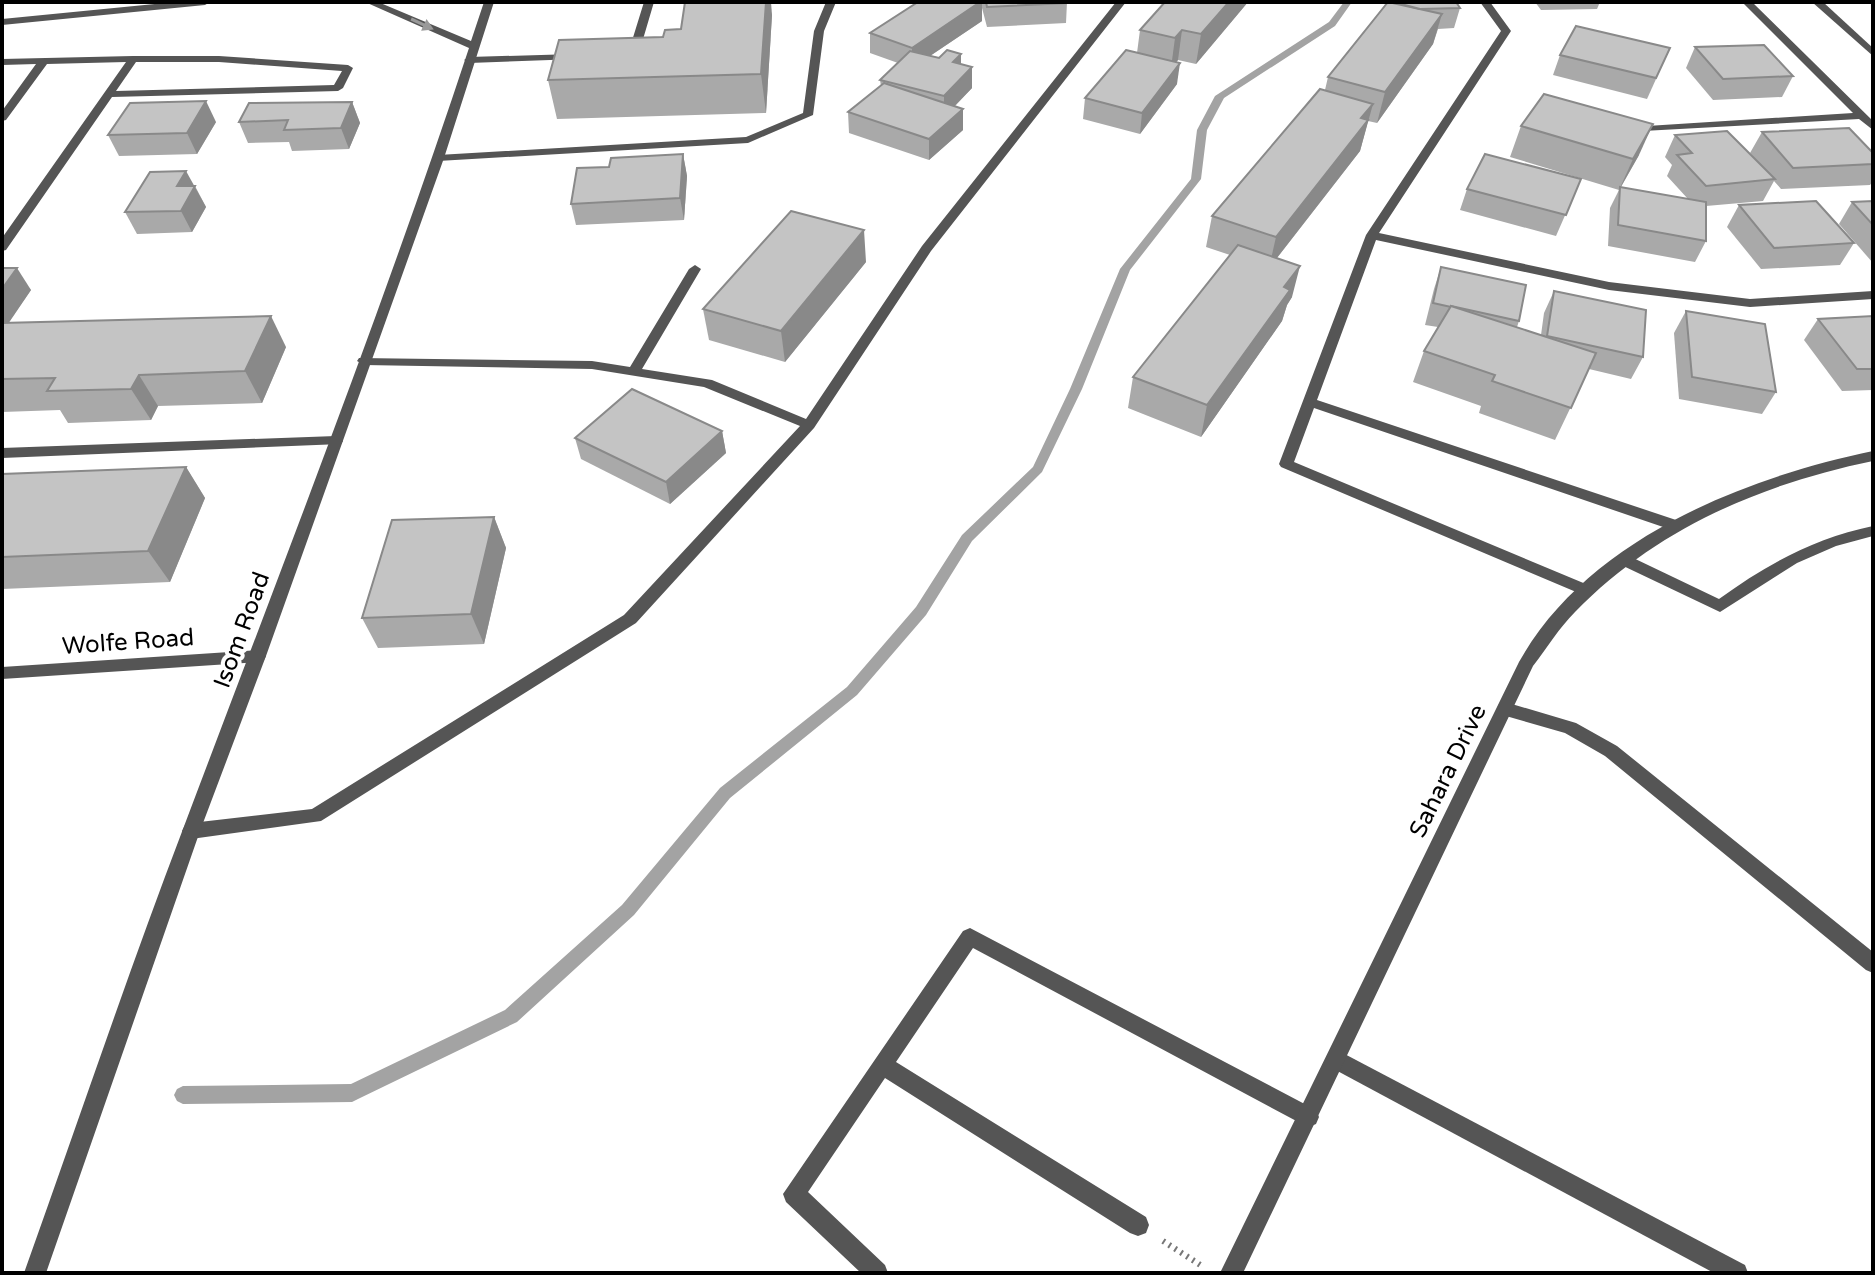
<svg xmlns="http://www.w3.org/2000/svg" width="1875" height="1275" font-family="'Varela Round',sans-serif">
	<rect width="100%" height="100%" fill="#fff"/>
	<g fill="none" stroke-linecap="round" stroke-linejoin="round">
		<path fill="#a3a3a3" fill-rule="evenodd" d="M1344,2H1352L1335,26L1224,98L1207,130L1201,179L1130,270L1082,389L1042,472L972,541L926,615L857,695L730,798L634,915L517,1022L358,1099L352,1102L183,1104L177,1101L174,1095L177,1089L183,1086L351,1084L505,1010L622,905L720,788L847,687L916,607L962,535L1033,467L1070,389L1120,269L1191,179L1197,130L1215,96L1329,22Z"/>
		<path stroke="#777" stroke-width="3" stroke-dasharray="1 3" stroke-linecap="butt" d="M446,2H454"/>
		<path stroke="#777" stroke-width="6" stroke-dasharray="2 5" stroke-linecap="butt" d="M1163,1241L1202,1266"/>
		<g fill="#555" fill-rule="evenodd">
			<path d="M644,2H654L641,46L629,54H621V50L631,44Z"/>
			<path d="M826,2H836L824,31L813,115L748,143L438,161L432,158L438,155L746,137L803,113L814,31Z"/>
			<path d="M1116,2H1126L931,251L814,428L636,623L321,821L191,839L185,837L182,831L185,825L191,823L312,809L624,615L800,426L704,387L592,369L364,365L357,361L359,358L592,361L630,367L689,269L695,265L701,269L642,369L712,380L806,419L922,246Z"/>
			<path d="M1480,2H1490L1511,31L1379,233L1609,282L1750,299L1873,291V299L1750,307L1609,290L1376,240L1317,400L1679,521L1681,525L1674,530L1669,529L1314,408L1294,462L1593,587L1596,591L1588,597L1281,467L1279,464L1366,235L1501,31Z"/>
			<path d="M1742,2H1752L1873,121V130L1859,119L1643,131L1642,129L1647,126L1853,113Z"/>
			<path d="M1812,2H1823L1873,48V56Z"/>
			<path d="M574,54L578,55V59L469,63L464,60L469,57Z"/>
			<path d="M133,56H219L348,65L353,68L343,88L338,91L112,97L6,250L2,251V238L126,62L47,64L6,120L2,121V111L36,64L2,65V59ZM136,62H219L342,71L334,85L116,91Z"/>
			<path d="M336,436L343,441L341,444L2,458V448Z"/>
			<path d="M1873,526V536L1836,546L1797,563L1720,612L1617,563L1614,559L1622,553L1627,555L1719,599C1767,564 1815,538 1873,526Z"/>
			<path d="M1505,702L1576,723L1617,746L1873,952V973L1866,970L1605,756L1565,733L1499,714L1497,709L1499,704Z"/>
			<path d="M970,928L1316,1110L1319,1117L1316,1124L1309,1127L1302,1124L973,948L896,1062L1146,1217L1149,1225L1146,1233L1138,1236L1130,1233L885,1078L808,1192L885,1265L888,1273H861L786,1202L783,1194L963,931Z"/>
			<path d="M1337,1050L1745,1265L1748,1273H1714L1330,1067L1327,1060L1330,1053Z"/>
		</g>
		<g fill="#555" fill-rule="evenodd">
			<path d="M175,2H210L205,5L2,25V19Z"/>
			<path d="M258,650L264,652L266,656L264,660L258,662L2,679V667Z"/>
		</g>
		<g fill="#555" fill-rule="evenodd">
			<path d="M365,2H378L471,41L484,2H494L444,158L266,656L200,831L46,1273H24C77,1125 127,976 183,829C281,569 382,311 469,48Z"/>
			<path d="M1873,451V461C1761,484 1656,529 1575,612C1559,628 1547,648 1533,666L1243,1273H1220L1519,662C1587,540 1743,478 1873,451Z"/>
		</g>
	</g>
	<g fill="#a9a9a9">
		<path d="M918,2H1067L1066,23L987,27L982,8V21L930,56L939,58L961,54V64L972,67V88L955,106L963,109V130L929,160L849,133L848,112L881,86L880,80L898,63L870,53V33Z"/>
		<path d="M1165,2H1248L1196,64L1178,60L1176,62L1177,84L1140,134L1083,119L1085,98L1137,53L1140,30Z"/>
		<path d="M1384,2H1456L1460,8L1454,28L1438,29L1433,44L1377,123L1368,121L1360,151L1277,258L1292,297L1287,305L1282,321L1201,437L1128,408L1133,377L1230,255L1206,247L1212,216L1325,90L1328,77L1385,5Z"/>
		<path d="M1535,2H1600L1597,9L1541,10Z"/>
		<path d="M772,15L766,113L557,119L548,80L681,29Z"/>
		<path d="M1695,47L1793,76L1782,97L1713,100L1686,68Z"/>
		<path d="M1670,48L1647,99L1553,75L1560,55Z"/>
		<path d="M352,102L360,123L349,149L292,151L289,142L248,143L239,122Z"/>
		<path d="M216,122L197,154L119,156L108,135Z"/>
		<path d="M1521,126L1639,155L1621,187L1688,199L1667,176L1672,165L1665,157L1675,135L1762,167L1750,153L1762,132L1873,153V181L1870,185L1781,189L1774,181L1763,201L1706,206V241L1695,262L1608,246L1610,208L1619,190L1510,157Z"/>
		<path d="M683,154L687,176L684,220L576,225L571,204L609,167Z"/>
		<path d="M1581,179L1556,236L1460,210L1467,189Z"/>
		<path d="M194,186H195L206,207L192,232L137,234L125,212Z"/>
		<path d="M1873,201V263L1839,224L1852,202Z"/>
		<path d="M1739,205L1854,243L1840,265L1761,269L1727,227Z"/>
		<path d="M866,262L785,362L709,340L703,309Z"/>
		<path d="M1441,267L1519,321L1517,327L1541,335L1544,313L1554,291L1643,357L1631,379L1589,369L1555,440L1479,413L1481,406L1413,382L1424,351L1438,327L1425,325L1434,289Z"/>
		<path d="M2,268L31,290L8,323L286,347L262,403L158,406L151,420L68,423L60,410L2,412Z"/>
		<path d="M1686,311L1776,392L1762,414L1679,399L1674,333Z"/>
		<path d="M1873,316V390L1842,391L1804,340L1818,319Z"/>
		<path d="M722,431L726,453L670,504L581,459L575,438Z"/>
		<path d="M186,467L205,498L170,582L2,589V474Z"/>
		<path d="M494,517L506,548L484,644L378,648L362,618Z"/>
	</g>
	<g fill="#898989">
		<path d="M766,2H771L772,15L766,113L761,74Z"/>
		<path d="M980,2H982V21L912,68V48Z"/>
		<path d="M1229,2H1248L1196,64L1201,34Z"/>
		<path d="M1442,14L1433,44L1377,123L1385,92Z"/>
		<path d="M1182,30L1178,60L1171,68L1175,38Z"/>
		<path d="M961,54V75L953,62Z"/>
		<path d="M1180,63L1177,84L1140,134L1142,113Z"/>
		<path d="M972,67V88L944,117V96Z"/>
		<path d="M206,101L216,122L197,154L187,133Z"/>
		<path d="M352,102L360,123L349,149L341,128Z"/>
		<path d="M1373,104L1360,151L1269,268L1276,237L1361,118Z"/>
		<path d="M963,109V130L929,160V139Z"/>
		<path d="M1653,124L1639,155L1619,190L1633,159Z"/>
		<path d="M683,154L687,176L684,220L680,198Z"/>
		<path d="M186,171L206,207L192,232L181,211L177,186Z"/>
		<path d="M864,230L866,262L785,362L781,331Z"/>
		<path d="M1300,266L1292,297L1287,305L1282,321L1201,437L1207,405L1284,287Z"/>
		<path d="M17,268L31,290L6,327L2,321V289Z"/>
		<path d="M271,316L286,347L262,403L245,371Z"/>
		<path d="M139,375L158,406L151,420L131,389Z"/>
		<path d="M722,431L726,453L670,504L666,482Z"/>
		<path d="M186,467L205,498L170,582L148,551Z"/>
		<path d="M494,517L506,548L484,644L471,614Z"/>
	</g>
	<g fill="#c4c4c4" stroke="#898989" stroke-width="2">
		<path d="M685,2H766L761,74L548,80L559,40L663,37L665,30L681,29Z"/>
		<path d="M918,2H980L912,48L870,33Z"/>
		<path d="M986,2H1067V3L987,7Z"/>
		<path d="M1165,2H1229L1201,34L1182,30L1175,38L1140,30Z"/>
		<path d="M1388,2L1442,14L1385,92L1328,77Z"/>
		<path d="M1400,2H1456L1460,8L1420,9L1401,4Z"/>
		<path d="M1576,26L1670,48L1656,78L1560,55Z"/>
		<path d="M1764,45L1793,76L1723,79L1695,47Z"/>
		<path d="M947,50L961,54L953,62L972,67L944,96L880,80L910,51L939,58Z"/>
		<path d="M1126,50L1180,63L1142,113L1085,98Z"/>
		<path d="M884,83L963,109L929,139L848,112Z"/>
		<path d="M1320,89L1373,104L1361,118L1368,120L1276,237L1212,216Z"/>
		<path d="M1544,94L1653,124L1633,159L1521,126Z"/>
		<path d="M206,101L187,133L108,135L130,103Z"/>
		<path d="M352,102L341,128L284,130L288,120L239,122L249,103Z"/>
		<path d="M1849,128L1873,153V164L1793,168L1762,132Z"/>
		<path d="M1727,131L1775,179L1706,186L1677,155L1692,153L1675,135Z"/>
		<path d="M683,154L680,198L571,204L577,168L609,167L611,158Z"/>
		<path d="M1485,154L1581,179L1566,215L1467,189Z"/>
		<path d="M186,171L177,186H195L181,211L125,212L150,172Z"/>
		<path d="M1620,187L1706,202V241L1618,225Z"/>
		<path d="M1816,201L1854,243L1774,248L1739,205Z"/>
		<path d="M1873,201V225L1852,202Z"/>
		<path d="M791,211L864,230L781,331L703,309Z"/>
		<path d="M1238,245L1300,266L1284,287L1290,290L1207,405L1133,377Z"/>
		<path d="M1441,267L1526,285L1519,321L1451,306V307L1433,303Z"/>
		<path d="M2,268H17L2,289Z"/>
		<path d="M1554,291L1646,310L1643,357L1547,336Z"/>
		<path d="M1451,306L1596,353L1571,408L1492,381L1495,375L1424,351Z"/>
		<path d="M1686,311L1765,324L1776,392L1692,377Z"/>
		<path d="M271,316L245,371L139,375L131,389L47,391L55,378L2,379V323Z"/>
		<path d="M1873,316V369H1857L1818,319Z"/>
		<path d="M632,389L722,431L666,482L575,438Z"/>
		<path d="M186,467L148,551L2,557V474Z"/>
		<path d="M494,517L471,614L362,618L392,520Z"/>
	</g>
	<defs><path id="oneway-solid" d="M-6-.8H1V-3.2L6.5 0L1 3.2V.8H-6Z" transform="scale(2)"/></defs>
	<use fill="#999" href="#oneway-solid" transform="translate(422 24) rotate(25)"/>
	<g text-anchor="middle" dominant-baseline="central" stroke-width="8" stroke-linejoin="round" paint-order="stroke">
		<g font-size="24" fill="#000" stroke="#fff">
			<text transform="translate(242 630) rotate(-70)">Isom Road</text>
			<text transform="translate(128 642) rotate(-4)">Wolfe Road</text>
			<text transform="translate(1448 771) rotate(-64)">Sahara Drive</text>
		</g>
	</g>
	<rect width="1875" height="1275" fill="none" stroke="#000000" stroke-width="8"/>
</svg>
